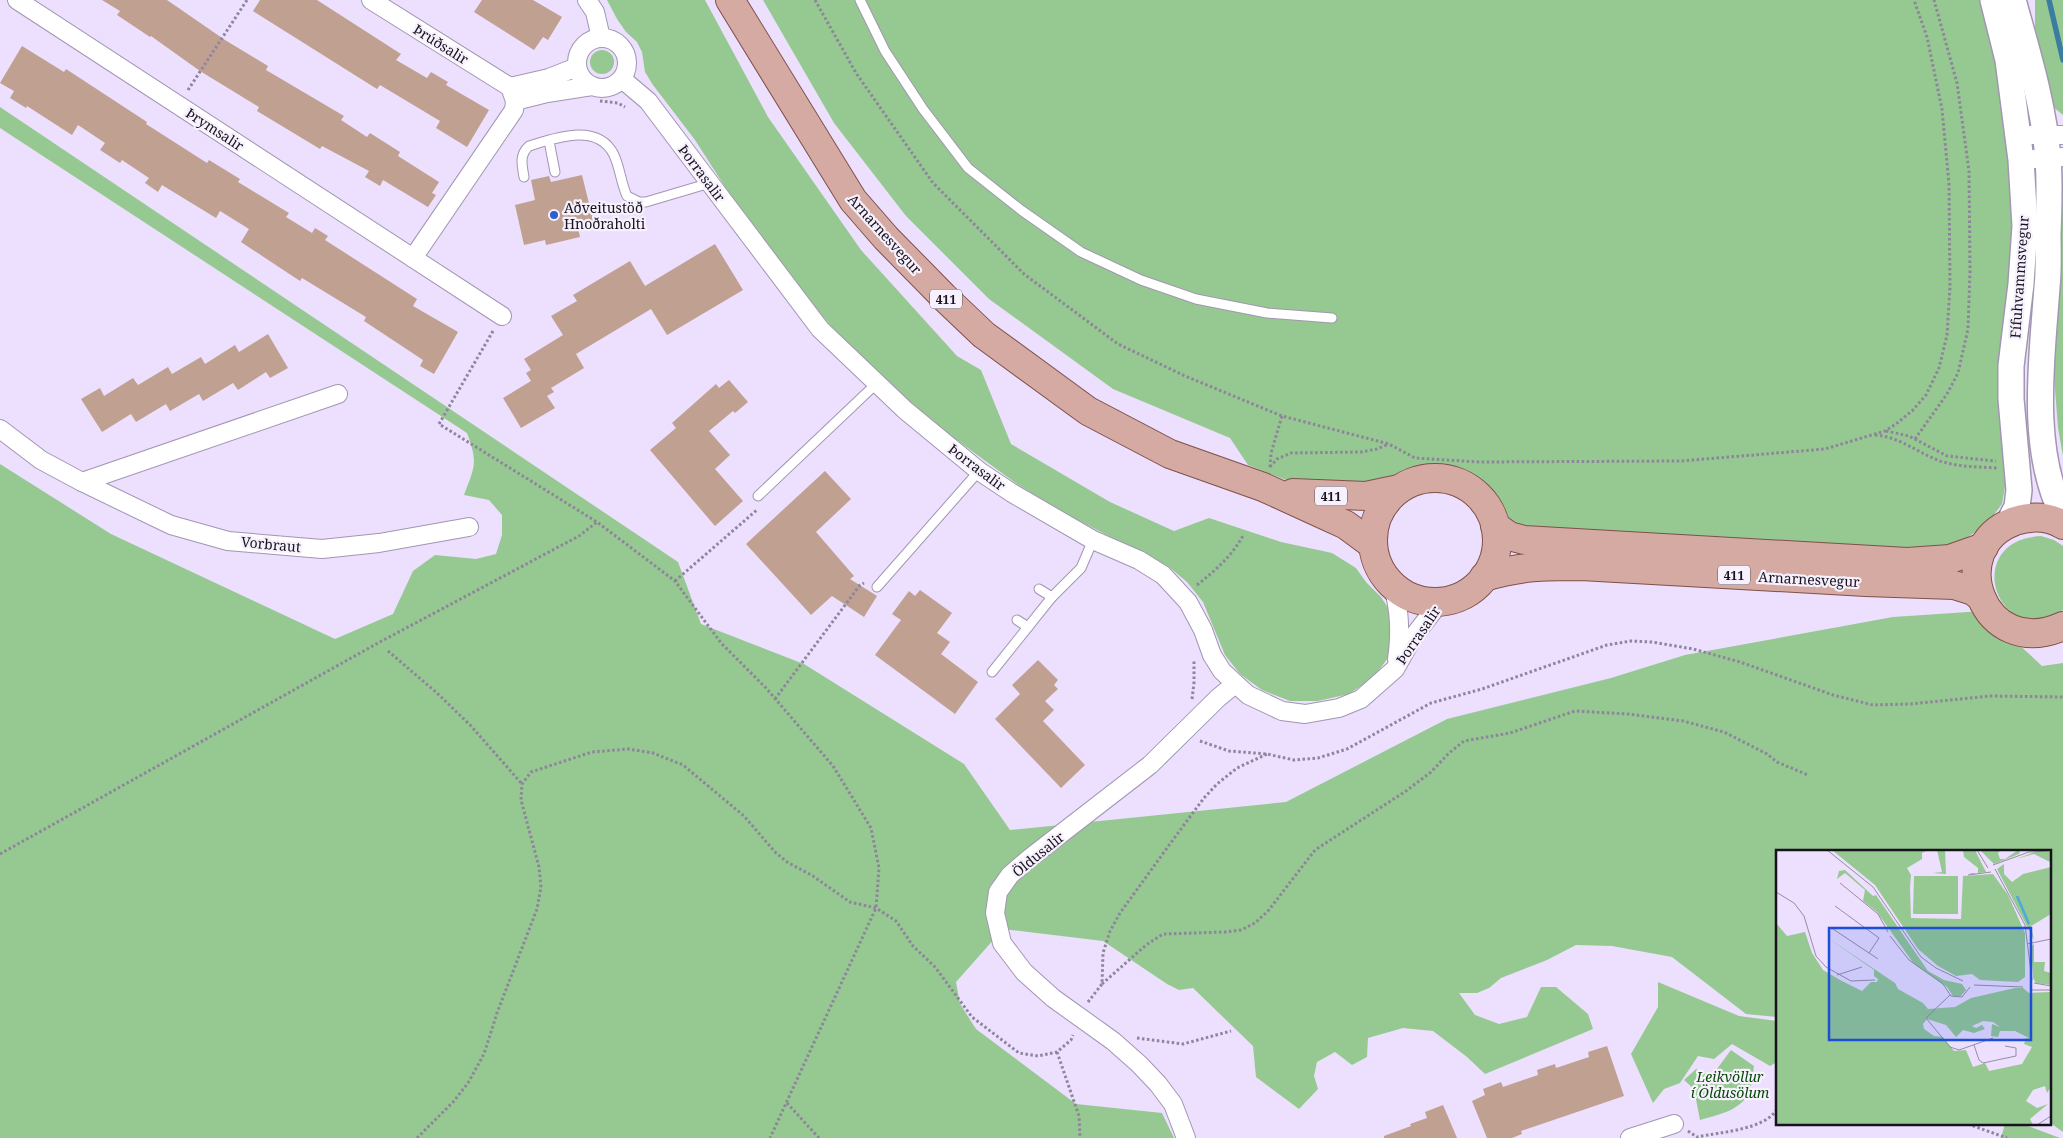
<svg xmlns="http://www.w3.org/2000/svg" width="2063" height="1138" font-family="'Noto Serif',serif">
	<rect width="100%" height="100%" fill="#eddffe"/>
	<g fill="#96c991">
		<path d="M607,0H705L768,117L861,250L957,356L981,370L1011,444L1110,502L1174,531L1209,518L1281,542L1332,553L1356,568L1366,582L1381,597L1392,614L1390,655L1374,677L1349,694L1318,701H1290L1262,690L1240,674L1225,655L1203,602L1187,582L1169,567L1064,513L1017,484L928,419L870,369L824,318L780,264L738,207L695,140L653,85L645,72L642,52L637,42L626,32L617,19Z"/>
		<path d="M763,0H1980L1998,55L2015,178L2014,267L2003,350L1999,414L2006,481L2002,504L1987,524L1962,541L1927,555L1537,535L1500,519L1474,484L1455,473L1431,468L1405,471L1363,486H1301L1248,465L1230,438L1113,389L989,299L906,216L834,123Z"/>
		<path d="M2035,0H2063V115L2052,106L2035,34Z"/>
		<circle cx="602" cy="62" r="12"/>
		<path d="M0,107L678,562L701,624L804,664L964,764L1010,830L1286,802L1447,719L1611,678L1685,655L1893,617L1983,611L2042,666L2063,663V1132L2049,1122V852H1777V1017L1746,1014L1672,957L1612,946L1576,945L1547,960L1501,978L1489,988L1477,993H1459L1475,1015L1499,1024L1527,1017L1541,987H1556L1588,1014L1593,1029L1485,1074L1467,1057L1433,1031L1403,1028L1368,1038L1367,1057L1352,1065L1335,1052L1317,1062L1314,1076L1318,1089L1299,1109L1256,1077L1253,1046L1193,988L1179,990L1167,984L1103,941L1003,929L956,982L960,1004L976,1029L1076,1104L1162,1113L1174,1138H0V464L111,534L335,639L393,614L413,571L435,555L476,559L496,554L502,535V515L489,500L464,495C475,466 478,463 467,433L0,128Z"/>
		<path d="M2063,179V456L2058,428L2054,377L2057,184Z"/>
		<path d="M2041,536L2054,540L2063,546V610C1996,652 1960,540 2041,536Z"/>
		<path d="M1658,982L1739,1016L1777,1021V1062L1770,1066L1732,1044L1714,1059L1698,1056L1680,1083L1664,1089L1653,1103L1631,1054L1658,1007Z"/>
		<path d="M1731,1050L1754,1066C1753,1073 1752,1082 1750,1090C1743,1110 1718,1115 1700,1120L1694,1089L1684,1080L1696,1069L1711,1077Z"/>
		<path d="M2005,1124H2023L2060,1138H2001Z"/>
	</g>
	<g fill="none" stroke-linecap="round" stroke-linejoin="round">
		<path stroke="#3a7da1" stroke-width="5.5" d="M2049,0L2063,60"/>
	</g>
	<g fill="#c0a091">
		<path d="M102,0H167L225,40L268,66L266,70L344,116L341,120L367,137L370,133L400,152L398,156L439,182L432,193L436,195L428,207L383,180L380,186L365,177L369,171L322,146L320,149L257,111L259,107L200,71L151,36L150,37L117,15L120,11Z"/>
		<path d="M260,0H317L401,54L396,60L427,78L431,72L448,82L446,85L489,110L467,147L436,128L440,121L380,85L377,89L253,11Z"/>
		<path d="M482,0H533L562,17L548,40L543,37L534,50L474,12Z"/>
		<path d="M22,46L64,72L66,69L147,122L146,124L207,163L209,160L240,179L238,182L289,213L286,217L312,233L315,228L328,236L325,240L417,299L413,306L458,332L434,374L420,366L423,360L364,321L366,317L302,278L300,281L241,242L249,229L220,211L216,218L162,185L158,192L145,183L149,178L122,160L120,163L100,150L105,143L78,125L72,135L27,106L26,108L10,98L14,91L0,83Z"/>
		<path d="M582,175L594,224L578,228L580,237L546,245L545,240L524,245L515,205L535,200L531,180L549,176L551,182Z"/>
		<path d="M715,244L743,290L667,335L651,309L576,354L584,368L551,388L554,392L547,396L555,408L521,428L503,398L531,381L526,373L531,370L524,359L563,335L551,316L577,301L573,295L630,261L645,286Z"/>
		<path d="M268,334L288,368L270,378L266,372L238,390L233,383L203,401L199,394L170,411L166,404L136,422L131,414L102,432L81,399L100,388L104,396L133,378L138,385L168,367L172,374L201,357L205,364L235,345L239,352Z"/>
		<path d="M729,380L748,402L735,413L733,411L709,431L730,455L715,469L743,501L715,526L650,450L676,428L672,423L716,384L719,388Z"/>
		<path d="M825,471L851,499L816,532L854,576L850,579L877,596L864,617L832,596L811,615L746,544Z"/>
		<path d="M920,590L952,613L937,633L950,642L941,654L978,682L955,714L875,655L901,620L892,614L909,591L915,596Z"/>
		<path d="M1038,660L1058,680L1054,685L1058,689L1045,701L1054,710L1043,721L1085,765L1061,788L995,719L1020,694L1012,685Z"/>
		<path d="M1607,1046L1624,1096L1521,1131L1522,1134L1512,1138H1487L1472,1101L1485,1095L1483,1089L1501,1082L1503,1087L1538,1075L1537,1070L1555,1064L1556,1068L1589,1057L1588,1052Z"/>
		<path d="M1443,1105L1457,1138H1384V1136L1411,1126L1410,1124L1427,1118L1425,1112Z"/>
	</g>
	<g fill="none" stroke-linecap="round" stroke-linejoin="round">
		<defs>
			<g id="service">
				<path d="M860,0L885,51L923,109L968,168L1021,210L1081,252L1141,280L1196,299L1267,313L1332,318"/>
				<path d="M549,141L555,172"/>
				<path d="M524,177C522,165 519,155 529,146C555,138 598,122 614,155C620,168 621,183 627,196L639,202H646L710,183"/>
				<path d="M758,496L877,383"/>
				<path d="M877,587L979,471"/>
				<path d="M1039,589L1052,597"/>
				<path d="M1017,620L1028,627"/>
				<path d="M992,672L1052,597L1081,568L1093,540"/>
			</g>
			<g id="minor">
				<path d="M17,0L502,316"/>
				<path d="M371,0L510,87L515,101L514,110L413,258"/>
				<path d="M587,0L595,12L601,38"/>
				<circle cx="602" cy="63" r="25"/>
				<path d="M622,79L648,101L820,329L905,410L979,471L1012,493L1093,540L1139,560L1163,575L1188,602L1203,630L1212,655L1222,671L1248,695L1282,711L1305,714L1339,708L1361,699L1395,669L1413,637L1441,601"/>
				<path d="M510,87L549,78L577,67"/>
				<path d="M515,101L547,93L592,86"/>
				<path d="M2019,135H2063"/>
				<path d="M2021,160L2063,157"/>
				<path d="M0,429L41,460L82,482L171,525L228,541L322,549L379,543L469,527"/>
				<path d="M82,482L338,394"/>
				<path d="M1393,586C1400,611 1401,633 1397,659"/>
				<path d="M1186,1138L1173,1104L1158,1084L1139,1064L1113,1041L1053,998L1024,972L1002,943L995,913L998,892L1010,875L1031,857L1150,765L1218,698L1235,684"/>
				<path d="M1630,1138L1674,1124"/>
			</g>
			<g id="secondary">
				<path d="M1993,0L2008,60L2021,160L2025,226L2021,284L2011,366V399L2019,490L2017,507L2008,524"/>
				<path d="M2013,0C2027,51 2044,105 2048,159C2050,184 2049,209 2048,234C2048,252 2049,270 2047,287C2042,358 2029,449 2063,515"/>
			</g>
			<g id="primary">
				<path d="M730,0L853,200L886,238L944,297L984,335L1088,411L1170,454L1263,487L1320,513L1346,525L1373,545"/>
				<circle cx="1435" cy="540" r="62"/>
				<path d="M1293,493L1366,496L1399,489"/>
				<path d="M2063,525C2048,516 2031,516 2015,521C1942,547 1982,663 2063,626"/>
				<path d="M1495,526L1509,536L1524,540L1907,562L1950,559L1984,547"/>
				<path d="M1484,577C1521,566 1544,566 1581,566L1866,582L1954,585L1973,591L1981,597"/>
			</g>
		</defs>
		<use href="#service" stroke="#a296b2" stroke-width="11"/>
		<use href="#minor" stroke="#a296b2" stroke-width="20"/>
		<use href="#secondary" stroke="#a296b2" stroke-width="28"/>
		<use href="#primary" stroke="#7f504b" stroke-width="30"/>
		<g stroke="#8e849b" stroke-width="3" stroke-dasharray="2.5 2.5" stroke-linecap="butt">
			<path d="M815,0L856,73L933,183L1024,274L1118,344L1185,376L1282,416L1389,444L1415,458L1479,462L1681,461L1825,449L1885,431L1896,424L1913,410L1926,395L1939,368L1947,335L1950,287L1949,184L1942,109L1927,37L1914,0"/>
			<path d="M188,90L247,0"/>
			<path d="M600,101L618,103L625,107"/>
			<path d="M493,331L439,424L597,522L675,581L721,643L766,688L833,766L871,828L879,868L876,908L770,1138"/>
			<path d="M1886,431L1909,436L1947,456L1996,461"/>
			<path d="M1875,435C1903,437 1922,457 1947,463C1963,467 1981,467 1998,468"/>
			<path d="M1915,439L1947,394L1958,373L1968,329L1970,272L1969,171L1957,83L1934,0"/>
			<path d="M1270,467L1277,459L1291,453L1361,452L1377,449L1389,444"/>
			<path d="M1270,467L1271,453L1282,416"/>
			<path d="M675,581L758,509"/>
			<path d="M1197,585C1216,570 1232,556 1244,534"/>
			<path d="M388,651L437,693L471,726L522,784"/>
			<path d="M775,699L860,585L864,583"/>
			<path d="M1192,699L1194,683V661"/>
			<path d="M1200,741L1229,751L1267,754L1294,760L1318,758L1347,749L1431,703L1482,689L1607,645L1631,641L1652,642L1693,649L1740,662L1833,695L1873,705L1910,704L1989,696L2063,697"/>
			<path d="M0,854L378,643L579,536L597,522"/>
			<path d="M1102,984L1146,945L1163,934L1225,932L1241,930L1255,923L1268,911L1315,850L1406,791L1431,772L1449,753L1464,741L1510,733L1575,711L1628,714L1683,721L1724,732L1767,754L1777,762L1808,775"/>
			<path d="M1088,1002L1102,984L1103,953L1110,931L1120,913L1175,837L1204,798L1217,784L1237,768L1267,754"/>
			<path d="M1137,1038L1183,1044L1231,1031"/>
			<path d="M1057,1052L1079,1116L1080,1138"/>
			<path d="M787,1103L819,1138"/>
			<path d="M1968,1124L2007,1138"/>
			<path d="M1688,1131L1697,1137C1720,1132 1765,1130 1777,1109"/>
			<path d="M417,1138L454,1101L468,1083L484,1054L497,1013L537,909L541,887L539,867L521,800L522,784L531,772L592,752L628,749L653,753L683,765L744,816L775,852L787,862L813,876L850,902L876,908L896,921L913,946L935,967L972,1017L1019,1053L1038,1056L1057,1052L1071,1040L1073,1035"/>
		</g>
		<use href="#service" stroke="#fff" stroke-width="9"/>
		<use href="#minor" stroke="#fff" stroke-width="18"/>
		<use href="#secondary" stroke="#fff" stroke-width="25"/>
		<use href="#primary" stroke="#d4aaa2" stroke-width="28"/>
	</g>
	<circle fill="#2f5ecd" stroke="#f6f1fd" stroke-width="2" cx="554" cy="215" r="5"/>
	<g text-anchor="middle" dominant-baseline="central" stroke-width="4.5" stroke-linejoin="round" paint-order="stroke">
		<g fill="#f6f1fd" stroke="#5a5560" stroke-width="1">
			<rect x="930" y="289.5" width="32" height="19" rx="4"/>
			<rect x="1315" y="486.5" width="32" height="19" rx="4"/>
			<rect x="1718" y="565.5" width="32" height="19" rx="4"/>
		</g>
		<g font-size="12" font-weight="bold" fill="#17121d">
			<text x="946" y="299">411</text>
			<text x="1331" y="496">411</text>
			<text x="1734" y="575">411</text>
		</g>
		<g font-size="14" fill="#17121d" stroke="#f6f1fd">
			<text transform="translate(441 44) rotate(32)">Þrúðsalir</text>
			<text transform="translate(215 129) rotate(33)">Þrymsalir</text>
			<text transform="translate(702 173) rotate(53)">Þorrasalir</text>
			<text transform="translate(885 234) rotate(48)">Arnarnesvegur</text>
			<text transform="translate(2019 277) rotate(-86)">Fífuhvammsvegur</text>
			<text transform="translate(977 467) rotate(37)">Þorrasalir</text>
			<text transform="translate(271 544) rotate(5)">Vorbraut</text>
			<text transform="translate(1809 579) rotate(3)">Arnarnesvegur</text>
			<text transform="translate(1418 635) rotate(-56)">Þorrasalir</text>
			<text transform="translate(1038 854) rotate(-39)">Öldusalir</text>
		</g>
		<g font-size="14" fill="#17121d" stroke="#f6f1fd" text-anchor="start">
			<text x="564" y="207">Aðveitustöð<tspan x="564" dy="16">Hnoðraholti</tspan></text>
		</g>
		<g font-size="14" font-style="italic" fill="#054804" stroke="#f6f1fd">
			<text x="1730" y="1076">Leikvöllur<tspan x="1730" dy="16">í Öldusölum</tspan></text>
		</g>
	</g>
	<g transform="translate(1776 850)">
		<rect width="275" height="275" fill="#eddffe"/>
		<path d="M56,0H152L146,3V9L131,18L135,25L134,38H127H134L135,68L185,69L187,26L217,24L232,45L249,83V127L242,132L204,130L196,124L180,126L162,116L142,99L99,35ZM161,0H169L170,24L157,23L166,22ZM187,0H199L210,22L196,24L193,23H202V18L188,7ZM204,0H225L222,3L224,9H229L242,0L244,2L243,4L218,14ZM259,2H275V64L255,76L258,90L221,19L228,14V24L236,32L247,24L275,17L274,12L258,4L240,9ZM69,20L97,46L100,45L152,121L168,130L186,134L190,140L185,146H177L171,137L138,114L101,62L87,51L89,40L69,23L61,29L63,21ZM138,26H182V64H137ZM0,73L11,86L29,82L36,103L47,120L64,130L86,141L95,132H101L102,129L98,126V120L49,86L119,133L122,139L147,153L152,159L179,157L195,148L239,138H247L253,143L275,142V237L271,243L269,236L257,240L250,251L261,258L272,254L254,269L257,275H0ZM151,169L170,175L180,187L187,180L198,183L209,179L206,175L200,178L196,176L207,171L217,172L224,177L216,174L215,186L222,187L224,181H239L255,189L250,188L248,194L256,197L246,214L213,221L209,213L197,217L190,200L178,201L167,187L158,186L148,179L147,174ZM258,94V112H269L268,121L275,123V135L260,133L257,128L255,96Z" fill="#96c991" fill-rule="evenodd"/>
		<path fill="none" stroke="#49abd9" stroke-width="2.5" d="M241,46L253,74"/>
		<path fill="none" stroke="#978da4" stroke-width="1" d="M51,0L97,37L145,107L160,118L187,131M201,0L212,18M217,15L253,2L275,1M219,19L249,75L256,130M192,25L215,22M64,33L102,64L112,82M0,42L18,53L28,66L40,106L50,117L75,131L99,130M59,56L103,88M54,77L102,109M114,86L133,110L167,134L175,146L186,147L194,137M251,94L275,89M93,103L103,88M61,125L86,117M258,133L275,136M198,135L247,137M255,140H275M174,145L150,168L174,197L183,200L217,188M198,195L203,210L207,213L240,206V198L229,196M261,275L275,266"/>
		<path fill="#1d4ed8" fill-opacity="0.15" stroke="#1d4ed8" stroke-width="2.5" d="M53,78H255V190H53Z"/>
		<rect width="275" height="275" fill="none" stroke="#17121d" stroke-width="2.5"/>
	</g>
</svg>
